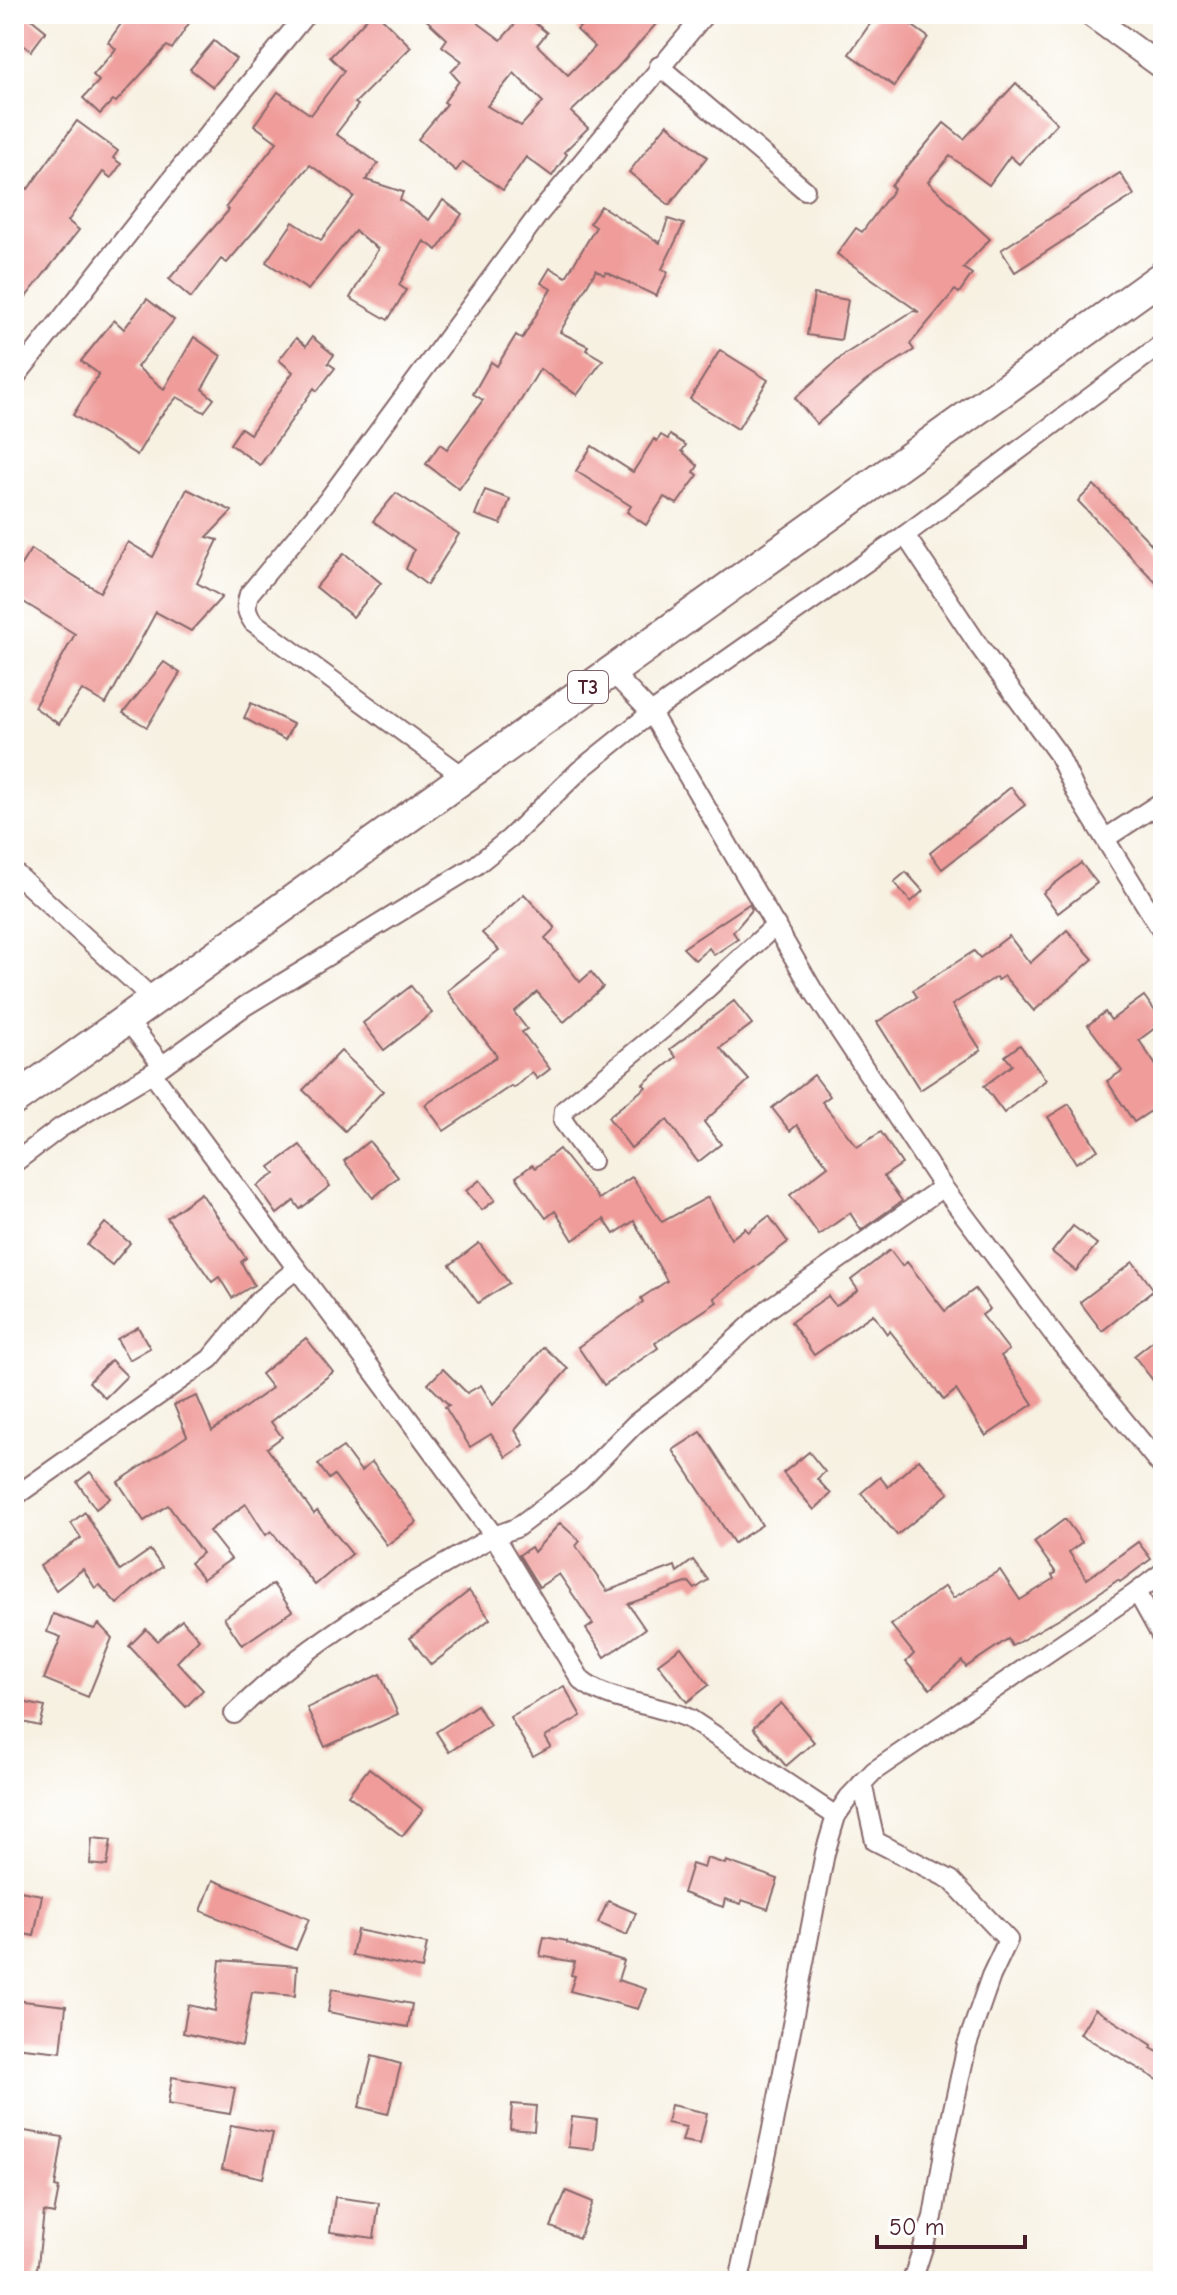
<svg xmlns="http://www.w3.org/2000/svg" width="1177" height="2295" font-family="'Comic Neue',sans-serif">
	<rect width="100%" height="100%" fill="#fff"/>
	<filter id="ink" filterUnits="userSpaceOnUse"><feTurbulence type="fractalNoise" baseFrequency=".0125" numOctaves="2"/><feDisplacementMap in="SourceGraphic" scale="16" xChannelSelector="R" yChannelSelector="G"/><feConvolveMatrix kernelMatrix="1 2 1 2 8 2 1 2 1" color-interpolation-filters="sRGB"/></filter>
	<filter id="wash" filterUnits="userSpaceOnUse"><feTurbulence type="fractalNoise" baseFrequency=".006" numOctaves="4" result="noise"/><feDisplacementMap in="SourceGraphic" scale="32" xChannelSelector="R" yChannelSelector="G"/><feGaussianBlur stdDeviation="1.8" result="paint"/><feColorMatrix in="noise" values="0 0 0 0 0 0 0 0 0 0 0 0 0 0 0 0 0 1.4 0 .05"/><feComposite in="paint" operator="in"/></filter>
	<g filter="url(#wash)">
		<rect width="100%" height="100%" fill="#f7f1e2"/>
		<g id="blocks">
			<g fill="#ef9c9a" fill-rule="evenodd">
				<path d="M14,14H25L46,31L31,51L14,38Z"/>
				<path d="M128,14H195L172,49L167,46L116,102L113,100L100,114L83,98L99,81L93,75L116,49L108,42Z"/>
				<path d="M371,14H378L411,47L355,103L358,105L336,134L378,163L366,180L403,192L400,200L429,220L443,200L462,214L437,250L424,241L399,285L406,290L388,320L350,298L378,249L355,231L308,290L266,262L293,222L321,240L354,196L310,165L227,263L221,259L191,298L169,279L229,210L226,207L277,142L254,125L278,92L311,115L344,71L330,57Z"/>
				<path d="M420,14H466L501,40L524,14L547,33L537,45L568,75L595,47L577,30L589,17L597,24L606,14H665L617,68L571,112L588,128L564,152L567,154L552,176L526,157L503,190L463,162L456,171L418,139L447,104L444,102L459,81L451,72L462,61L442,46L447,39ZM514,73L543,102L521,126L487,106Z"/>
				<path d="M877,14H896L928,37L894,86L849,54Z"/>
				<path d="M214,41L236,59L213,87L190,69Z"/>
				<path d="M1016,83L1057,123L1019,164L1010,156L989,185L950,156L928,182L990,239L963,268L972,274L959,293L955,290L910,344L914,350L866,381L817,424L795,398L845,354L913,311L919,312L837,254L856,228L862,232L894,189L891,186L944,123L964,139Z"/>
				<path d="M77,121L118,151L113,158L121,164L111,178L103,172L68,221L79,230L25,298L14,289V178L28,189Z"/>
				<path d="M667,124L707,157L669,205L629,172Z"/>
				<path d="M1120,173L1134,195L1015,272L1001,250Z"/>
				<path d="M601,206L660,243L668,219L684,224L662,269L668,272L656,296L606,272L604,275L596,270L560,332L588,346L586,350L603,360L577,395L540,369L510,418L459,489L426,464L440,444L447,449L483,400L473,394L491,362L497,366L516,335L522,339L551,289L541,283L550,268L566,277L596,227L590,223Z"/>
				<path d="M814,294L848,300L841,340L807,335Z"/>
				<path d="M147,299L174,320L137,367L164,389L194,337L221,356L202,389L214,399L204,412L177,397L159,418L137,455L73,415L99,374L81,361L114,320L124,329Z"/>
				<path d="M312,337L334,355L328,363L335,368L317,391L314,388L260,465L230,444L241,428L250,434L293,372L279,360L296,338L306,346Z"/>
				<path d="M720,350L768,380L738,429L690,399Z"/>
				<path d="M661,435L668,439L670,435L686,445L682,451L698,466L694,472L698,475L677,504L664,497L646,525L627,512L631,506L576,471L592,446L633,472L654,439L657,441Z"/>
				<path d="M1094,485L1163,556V590L1078,501Z"/>
				<path d="M187,489L232,511L207,537L218,540L197,583L222,597L191,631L156,612L106,704L82,690L59,724L34,707L75,634L14,596V576L31,549L100,592L128,542L153,557Z"/>
				<path d="M485,490L510,499L501,524L475,515Z"/>
				<path d="M396,493L459,534L427,585L406,569L414,550L373,521Z"/>
				<path d="M344,553L381,583L353,617L316,587Z"/>
				<path d="M164,662L180,673L147,727L123,713Z"/>
				<path d="M251,703L293,724L285,740L244,718Z"/>
				<path d="M1011,787L1025,805L942,869L930,853Z"/>
				<path d="M1081,863L1097,883L1058,913L1043,893Z"/>
				<path d="M906,872L923,891L911,902L894,882Z"/>
				<path d="M524,894L555,928L545,938L580,982L591,972L603,987L564,1022L537,992L514,1012L527,1029L522,1032L550,1069L537,1079L532,1072L514,1088L511,1086L444,1131L425,1105L497,1056L447,991L499,950L482,933Z"/>
				<path d="M749,904L752,910L733,932L738,939L714,955L709,948L695,960L683,948Z"/>
				<path d="M1067,930L1093,959L1034,1011L1004,976L998,980L996,977L952,1005L981,1050L920,1090L877,1022L917,997L913,990L974,951L980,958L1009,936L1030,963Z"/>
				<path d="M411,986L432,1013L384,1050L363,1023Z"/>
				<path d="M1144,996L1163,1022L1139,1040L1163,1076V1103L1134,1122L1107,1081L1122,1071L1088,1025L1105,1012L1111,1020Z"/>
				<path d="M734,1001L752,1024L720,1048L749,1080L704,1122L721,1144L698,1162L667,1120L631,1148L608,1117L646,1087L643,1084L676,1057L670,1049Z"/>
				<path d="M1020,1045L1046,1080L1004,1113L984,1086L1012,1065L1005,1056Z"/>
				<path d="M341,1051L383,1091L345,1131L303,1090Z"/>
				<path d="M814,1075L830,1096L822,1102L857,1147L881,1132L902,1164L884,1176L902,1201L861,1230L850,1213L819,1235L790,1195L828,1166L797,1125L790,1131L772,1108Z"/>
				<path d="M1069,1104L1098,1150L1076,1163L1048,1117Z"/>
				<path d="M369,1141L398,1177L373,1198L344,1161Z"/>
				<path d="M300,1145L330,1186L300,1209L294,1201L277,1214L257,1186L275,1174L270,1167Z"/>
				<path d="M559,1149L599,1199L632,1177L662,1222L708,1197L731,1239L745,1228L748,1232L769,1216L788,1242L714,1298L717,1302L655,1343L658,1348L604,1385L578,1347L643,1302L641,1298L667,1281L634,1221L614,1234L604,1219L573,1240L555,1211L546,1218L516,1177L532,1165L535,1168Z"/>
				<path d="M480,1180L495,1200L482,1210L466,1191Z"/>
				<path d="M201,1193L246,1258L241,1262L254,1285L232,1298L219,1277L212,1282L167,1218Z"/>
				<path d="M105,1223L130,1243L112,1265L87,1245Z"/>
				<path d="M1073,1226L1097,1244L1076,1271L1052,1252Z"/>
				<path d="M479,1243L509,1283L478,1303L450,1265Z"/>
				<path d="M890,1250L902,1266L907,1262L945,1311L975,1289L990,1309L982,1315L1009,1350L1001,1356L1033,1404L986,1436L956,1390L944,1400L890,1331L887,1334L873,1314L814,1355L791,1322L828,1296L836,1306L858,1290L851,1280Z"/>
				<path d="M1133,1262L1154,1290L1102,1331L1080,1302Z"/>
				<path d="M138,1327L150,1348L129,1360L117,1339Z"/>
				<path d="M1163,1333V1393L1134,1356Z"/>
				<path d="M306,1338L333,1372L271,1422L282,1437L267,1448L314,1514L317,1511L352,1554L315,1585L271,1531L266,1535L246,1504L209,1531L231,1559L203,1579L190,1563L202,1553L168,1505L144,1521L118,1482L187,1436L174,1405L197,1396L212,1431L272,1388L261,1374Z"/>
				<path d="M544,1347L568,1369L515,1430L524,1445L506,1457L491,1434L470,1447L445,1407L449,1405L428,1384L443,1369L467,1393L481,1385L493,1405Z"/>
				<path d="M111,1360L127,1376L105,1398L89,1382Z"/>
				<path d="M701,1432L762,1525L734,1543L673,1450Z"/>
				<path d="M343,1447L361,1471L372,1462L417,1522L387,1545L334,1475L329,1479L318,1464Z"/>
				<path d="M809,1452L825,1472L817,1479L831,1494L814,1510L783,1473Z"/>
				<path d="M919,1459L949,1493L897,1535L861,1493L880,1477L888,1487Z"/>
				<path d="M90,1472L110,1498L96,1509L77,1482Z"/>
				<path d="M85,1512L120,1571L150,1550L162,1567L144,1580L117,1604L100,1585L95,1588L83,1569L56,1590L40,1566L81,1538L71,1523Z"/>
				<path d="M1065,1519L1082,1542L1069,1552L1087,1579L1138,1542L1151,1559L1120,1582L1118,1580L1075,1609L1012,1646L1008,1639L966,1667L962,1661L930,1689L906,1662L914,1654L891,1625L945,1586L953,1598L1000,1570L1020,1600L1054,1579L1052,1575L1056,1573L1034,1542Z"/>
				<path d="M560,1523L580,1541L576,1546L607,1591L675,1566L677,1572L693,1560L708,1580L695,1589L689,1582L628,1604L645,1629L605,1657L586,1629L593,1624L559,1574L539,1587L519,1555L531,1547L534,1552Z"/>
				<path d="M273,1584L292,1611L242,1645L224,1618Z"/>
				<path d="M469,1591L490,1619L431,1665L410,1638Z"/>
				<path d="M53,1614L94,1629L99,1624L112,1638L88,1697L44,1679L61,1637L47,1632Z"/>
				<path d="M182,1620L199,1639L177,1662L203,1690L186,1707L129,1646L146,1629L158,1641Z"/>
				<path d="M681,1647L709,1685L687,1702L658,1664Z"/>
				<path d="M380,1674L398,1714L325,1747L307,1708Z"/>
				<path d="M564,1686L581,1716L545,1737L551,1747L533,1757L510,1717Z"/>
				<path d="M18,1701L45,1707L40,1726L14,1720Z"/>
				<path d="M781,1703L814,1742L786,1766L753,1728Z"/>
				<path d="M477,1705L490,1725L449,1752L436,1732Z"/>
				<path d="M369,1768L423,1810L402,1836L348,1795Z"/>
				<path d="M92,1838L111,1840L107,1866L90,1864Z"/>
				<path d="M707,1858L725,1864L726,1861L778,1879L768,1909L742,1900L741,1904L725,1899L723,1907L683,1893L692,1864L704,1868Z"/>
				<path d="M213,1880L309,1919L296,1950L201,1911Z"/>
				<path d="M14,1890L42,1895L34,1936L14,1932Z"/>
				<path d="M608,1901L636,1913L627,1935L598,1923Z"/>
				<path d="M357,1930L427,1944L422,1969L352,1955Z"/>
				<path d="M544,1937L567,1941V1943L624,1961L618,1980L646,1989L638,2009L570,1991L575,1976L571,1975L575,1962L540,1956Z"/>
				<path d="M220,1960L297,1966L295,1996L252,1992L242,2046L183,2033L188,2005L215,2011Z"/>
				<path d="M332,1989L412,2004L408,2027L328,2012Z"/>
				<path d="M14,2000L66,2006L61,2052L14,2047Z"/>
				<path d="M1095,2009L1152,2045L1151,2048L1163,2055V2083L1080,2034Z"/>
				<path d="M372,2056L401,2064L388,2114L359,2107Z"/>
				<path d="M172,2077L235,2088L230,2114L168,2104Z"/>
				<path d="M512,2104L536,2106L534,2131L510,2129Z"/>
				<path d="M671,2105L707,2113L700,2144L682,2141L686,2127L667,2123Z"/>
				<path d="M572,2117L597,2120L594,2150L568,2147Z"/>
				<path d="M231,2125L273,2133L263,2178L222,2169Z"/>
				<path d="M18,2130L63,2137L55,2187L59,2188L54,2214L44,2212L38,2264L33,2281H14V2154Z"/>
				<path d="M566,2191L593,2202L579,2238L551,2227Z"/>
				<path d="M335,2197L379,2203L374,2238L330,2232Z"/>
			</g>
		</g>
	</g>
	<g filter="url(#ink)">
		<use href="#blocks" fill-opacity="0" stroke="#87686b" stroke-width="2"/>
		<g fill="none" stroke-linecap="round" stroke-linejoin="round">
			<defs>
				<g id="minor">
					<path d="M659,66L805,190"/>
					<path d="M14,379L173,177L306,14"/>
					<path d="M905,535L979,646L1058,754L1076,792L1163,933"/>
					<path d="M610,670L651,713L814,992L943,1187L1058,1340L1163,1468"/>
					<path d="M463,776L253,622C246,612 245,606 249,594L327,501L538,215L705,14"/>
					<path d="M1106,838L1163,801"/>
					<path d="M14,872L154,1000"/>
					<path d="M127,1020L162,1065"/>
					<path d="M152,1073C265,1228 382,1380 494,1536C402,1588 309,1640 234,1714"/>
					<path d="M592,1161L563,1121L564,1110L664,1028L776,925"/>
					<path d="M14,1163L60,1128L152,1073L245,1006L475,866L510,838L580,770L651,713L905,535L1163,343"/>
					<path d="M14,1497L210,1359L259,1300L295,1270"/>
					<path d="M1137,1592L1163,1639"/>
					<path d="M862,1783L875,1841L951,1880L1008,1940L991,1976L967,2045L945,2146L933,2217L912,2281"/>
					<path d="M836,1816L690,1719C657,1703 607,1703 581,1680L494,1536L516,1528L580,1480L635,1424L689,1382L768,1309L943,1187"/>
					<path d="M739,2281L771,2134L825,1853L836,1816L849,1797L874,1771L1137,1592L1163,1572"/>
				</g>
				<path id="tertiary" d="M1089,14L1163,68"/>
				<path id="trunk" d="M14,1100L1163,276"/>
			</defs>
			<use href="#minor" stroke="#87686b" stroke-width="22"/>
			<use href="#tertiary" stroke="#87686b" stroke-width="26"/>
			<use href="#trunk" stroke="#87686b" stroke-width="34"/>
			<use href="#minor" stroke="#fff" stroke-width="18"/>
			<use href="#tertiary" stroke="#fff" stroke-width="22"/>
			<use href="#trunk" stroke="#fff" stroke-width="30"/>
		</g>
	</g>
	<g text-anchor="middle" dominant-baseline="central" stroke-width="7" stroke-linejoin="round" paint-order="stroke">
		<rect fill="#fff" stroke="#80626b" stroke-width="2" x="568" y="671" width="40" height="32" rx="6"/>
		<g font-size="20" font-weight="bold" fill="#4a1f2b">
			<text x="588" y="687">T3</text>
		</g>
	</g>
	<rect width="1177" height="2295" fill="none" stroke="#fff" stroke-width="48"/>
	<path d="M877 2235v12h148v-12" fill="none" stroke="#4a1f2b" stroke-width="4"/>
	<text x="889" y="2235" font-size="24" fill="#4a1f2b" stroke="#ffffff" stroke-width="6" paint-order="stroke">50 m</text>
</svg>
